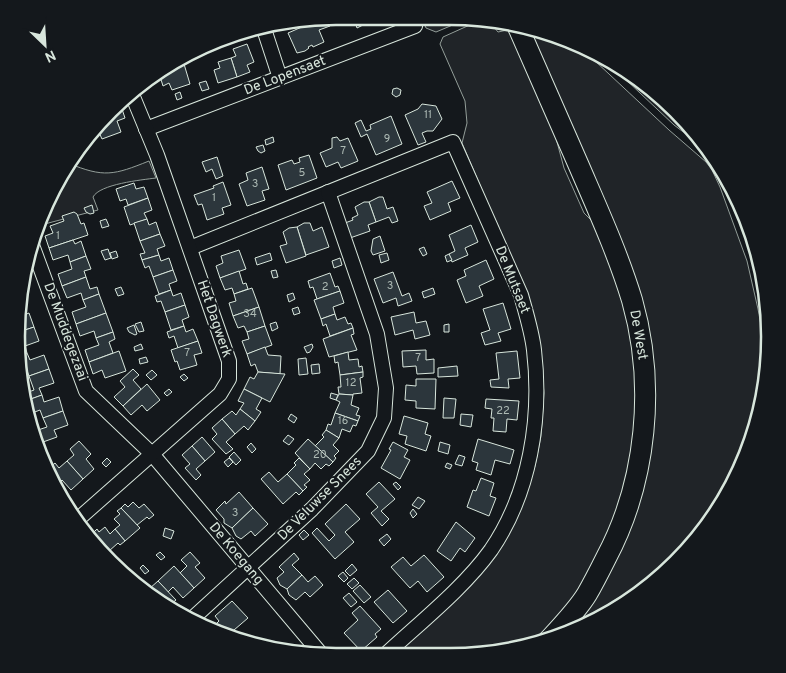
<svg xmlns="http://www.w3.org/2000/svg" width="786" height="673" font-family="Overpass,sans-serif">
	<rect width="100%" height="100%" fill="#14181c"/>
	<g fill="#202428" stroke="#939e99">
		<path d="M422,18L467,19L436,32L426,28Z"/>
		<path d="M483,19L489,21L498,32L512,29L550,116L564,168L584,213L598,227L628,315L638,387L630,473L607,539L573,599L535,643L471,656H390L451,603L527,489L535,466L541,436L544,393L538,335L511,258L462,143L467,123L465,101L440,44L443,37Z"/>
		<path d="M530,31L579,46L669,130L706,162L712,170L720,187L747,261L758,309L765,347L766,367L737,478L661,577L566,632L605,578L653,376Z"/>
		<path d="M606,61L690,126L699,140H694L674,125Z"/>
		<path d="M149,161L156,178C141,180 100,184 93,197L98,210L37,226L41,214L68,163C104,178 114,175 149,161Z"/>
		<path d="M730,195L753,233L758,277L754,257Z"/>
	</g>
	<g fill="#2c363c" stroke="#d8e6dc">
		<path d="M340,16L379,17L357,28L354,20L344,25Z"/>
		<path d="M327,18L330,26L319,30L324,42L313,47L312,45L308,47L309,48L305,51L297,53L288,33L311,23L310,20Z"/>
		<path d="M247,44L254,62L247,65L250,72L237,77L231,58L236,56L233,49Z"/>
		<path d="M182,58L184,64L159,73Z"/>
		<path d="M231,58L237,77L218,83L214,70L220,68L218,62Z"/>
		<path d="M184,64L190,84L172,90L169,83L163,86L159,73Z"/>
		<path d="M206,81L209,89L202,91L199,83Z"/>
		<path d="M397,88L401,90L400,95L396,97L392,94L393,89Z"/>
		<path d="M180,92L182,98L177,100L175,94Z"/>
		<path d="M422,104L436,106L442,119L433,131H427L422,133L426,142L418,145L405,115L418,109Z"/>
		<path d="M121,106L125,118L117,121L121,132L102,139L97,128L114,108Z"/>
		<path d="M391,116L402,144L376,155L367,134L361,137L355,123L361,120L366,131L371,129L370,125Z"/>
		<path d="M273,137L274,142L266,145L265,140Z"/>
		<path d="M337,137L340,141L348,138L358,161L341,168L338,162L326,167L320,153L332,148V138Z"/>
		<path d="M263,145L265,151L261,153L258,151L256,147Z"/>
		<path d="M309,155L317,178L286,190L278,165L292,160L294,164L300,162L299,158Z"/>
		<path d="M217,157L223,176L216,179L212,169L206,172L202,162Z"/>
		<path d="M262,167L269,189L262,191L265,200L247,206L239,184L248,180L246,173Z"/>
		<path d="M452,181L460,198L448,203L451,211L430,220L424,206L432,203L427,192Z"/>
		<path d="M223,182L231,205L222,208L224,214L207,220L202,204L198,205L194,195L214,188L213,186Z"/>
		<path d="M134,183L136,189L144,187L148,198L128,205L126,199L120,201L116,189Z"/>
		<path d="M379,197H383L387,209L393,207L398,221L392,223L389,217L376,222L369,202Z"/>
		<path d="M148,198L152,210L144,213L147,219L130,225L124,207Z"/>
		<path d="M364,202H369L376,222L368,225L370,231L350,238L345,223L353,220L352,218L358,215L355,207Z"/>
		<path d="M92,205L94,213L90,214L86,212L84,208Z"/>
		<path d="M74,212L77,214L81,224L84,223L88,235L49,248L45,236L53,233L50,226L64,221L62,216Z"/>
		<path d="M106,219L109,226L102,228L100,221Z"/>
		<path d="M147,219L149,225L156,222L160,234L140,241L134,223Z"/>
		<path d="M304,223H310L313,231L322,227L329,247L306,255L297,227Z"/>
		<path d="M471,225L478,242L465,248L468,255L452,262L449,254L455,251L449,235Z"/>
		<path d="M297,227L306,256L286,263L280,246L287,244L283,232L289,228Z"/>
		<path d="M160,234L165,246L157,249L159,255L142,260L140,254L145,253L140,241Z"/>
		<path d="M380,236L385,251L373,255L371,251L373,239Z"/>
		<path d="M73,240L75,244L81,241L86,256L70,262L68,255L53,260L49,248Z"/>
		<path d="M424,247L427,254L423,256L419,249Z"/>
		<path d="M108,249L111,258L105,260L101,251Z"/>
		<path d="M239,250L246,269L220,278L216,266L223,263L221,256Z"/>
		<path d="M116,251L118,257L112,259L110,253Z"/>
		<path d="M270,253L272,260L257,265L255,258Z"/>
		<path d="M387,253L389,260L381,263L379,255Z"/>
		<path d="M449,254L452,260L447,262L445,256Z"/>
		<path d="M159,255L161,261L169,258L173,270L153,277L149,266L145,268L142,260Z"/>
		<path d="M86,256L91,269L84,271L86,277L62,286L58,274L72,269L70,262Z"/>
		<path d="M340,258L342,265L334,268L332,261Z"/>
		<path d="M486,260L494,279L479,286L483,296L466,303L457,280L466,276L464,270Z"/>
		<path d="M173,270L177,281L169,284L171,290L159,294L153,277Z"/>
		<path d="M276,270L278,277L273,278L271,271Z"/>
		<path d="M239,271L243,284L246,283L248,289L234,294L232,288L225,290L220,278Z"/>
		<path d="M393,272L402,296L409,293L412,301L398,306L396,298L383,303L374,279Z"/>
		<path d="M330,273L335,287L338,286L340,291L317,299L313,287L310,288L308,281Z"/>
		<path d="M86,277L90,289L97,287L99,294L83,300L81,293L67,298L62,286Z"/>
		<path d="M121,287L124,294L118,296L115,289Z"/>
		<path d="M21,288L24,299L19,300V294Z"/>
		<path d="M252,288L259,307L233,316L229,303L236,301L234,294Z"/>
		<path d="M433,288L435,294L424,298L422,292Z"/>
		<path d="M171,290L173,296L181,293L185,305L165,312L161,301L157,302L155,296Z"/>
		<path d="M340,291L344,303L333,307L335,314L321,319L314,300Z"/>
		<path d="M293,293L295,299L289,302L287,295Z"/>
		<path d="M99,294L106,313L76,324L72,312L86,307L83,300Z"/>
		<path d="M503,303L511,329L498,333L501,341L485,345L481,333L490,330L483,309Z"/>
		<path d="M185,305L189,317L182,320L184,326L171,330L165,312Z"/>
		<path d="M259,307L265,326L247,332L244,326L238,328L233,316Z"/>
		<path d="M298,307L300,313L294,315L292,309Z"/>
		<path d="M414,312L416,323L426,321L430,335L415,339L413,330L395,335L391,317Z"/>
		<path d="M29,313L34,327L19,332V317Z"/>
		<path d="M106,313L113,332L96,338L94,331L80,336L76,324Z"/>
		<path d="M335,314L337,320L345,317L348,324L351,323L353,328L330,336L326,324L323,326L321,319Z"/>
		<path d="M141,322L144,331L139,332L135,324Z"/>
		<path d="M276,322L278,328L272,331L270,324Z"/>
		<path d="M449,324V332H444V325Z"/>
		<path d="M134,325L137,334L135,335L129,332L127,328Z"/>
		<path d="M184,326L186,332L193,329L198,341L178,348L174,336L169,338L167,332Z"/>
		<path d="M265,326L272,345L247,354L242,341L249,339L247,332Z"/>
		<path d="M34,327L39,341L25,346L27,353L19,356V332Z"/>
		<path d="M353,328L354,334L351,335L357,350L329,357L323,339Z"/>
		<path d="M113,332L115,339L109,342L113,353L89,362L85,350L99,345L96,338Z"/>
		<path d="M198,341L202,353L194,355L197,365L180,370L177,361L175,362L171,350Z"/>
		<path d="M141,344L143,349L135,351L134,347Z"/>
		<path d="M312,344L313,347L310,352L307,353L304,347Z"/>
		<path d="M265,347L268,355L281,356L280,374L258,372L255,364L251,366L247,354Z"/>
		<path d="M426,350V360L434,359V373L417,374L416,366L403,367L402,351Z"/>
		<path d="M119,351L126,371L105,378L102,370L93,374L89,362Z"/>
		<path d="M517,351L520,378L508,379L509,388L491,387L490,380L499,379L496,353Z"/>
		<path d="M348,352L349,360L358,359L359,367L362,366L363,372L340,375L338,362L335,363L334,356Z"/>
		<path d="M27,353L30,360L44,355L49,369L29,376L26,368L19,370V356Z"/>
		<path d="M146,357L148,362L140,364L139,359Z"/>
		<path d="M306,358L308,374L299,375L298,359Z"/>
		<path d="M319,364L320,373L312,374L311,365Z"/>
		<path d="M457,366L458,376L438,377V368Z"/>
		<path d="M49,369L54,383L39,388L42,395L28,400L26,393L34,390L29,376Z"/>
		<path d="M133,369L139,375L133,380L141,389L123,406L114,397L125,387L120,381Z"/>
		<path d="M152,370L157,375L151,380L146,375Z"/>
		<path d="M258,372L285,374L270,402L244,389L250,377L254,379Z"/>
		<path d="M363,372V377L360,378L362,393L353,394V395L339,394L338,387H341L340,375Z"/>
		<path d="M184,374L188,378L184,381L180,377Z"/>
		<path d="M416,379H436L435,409L416,408V401L405,400L406,385L416,386Z"/>
		<path d="M147,384L160,400L147,411L142,405L131,415L123,406Z"/>
		<path d="M169,389L172,392L167,396L164,393Z"/>
		<path d="M244,389L262,398L256,409L261,412L255,421L240,409L244,403L238,401Z"/>
		<path d="M331,393L338,395L336,400L330,398Z"/>
		<path d="M339,394L353,395L351,405L359,408L356,415L360,416L358,421L335,413L340,402L336,400Z"/>
		<path d="M42,395L44,402L59,397L63,411L43,418L40,410L32,413L28,400Z"/>
		<path d="M444,398L456,399L454,418H443Z"/>
		<path d="M486,399L519,401L517,420L507,419L506,432L493,431L494,418H491L492,409L485,408Z"/>
		<path d="M240,409L255,421L248,430L244,426L235,434L222,419L232,411L236,415Z"/>
		<path d="M63,411L68,425L54,430L57,437L43,442L38,430L47,427L43,418Z"/>
		<path d="M335,413L358,421L356,426L353,425L350,432L342,429L339,438L326,430L328,424L331,425Z"/>
		<path d="M291,414L297,418L294,423L288,419Z"/>
		<path d="M461,414L473,415L471,427L460,425Z"/>
		<path d="M404,416L428,423L425,434L431,436L426,451L405,444L407,436L399,434Z"/>
		<path d="M222,419L235,434L226,442L233,449L226,454L212,439L217,434L212,428Z"/>
		<path d="M326,430L339,438L333,445L339,451L334,456L336,458L333,462L315,446L324,437L322,435Z"/>
		<path d="M288,435L294,439L289,445L283,441Z"/>
		<path d="M202,437L215,452L205,461L192,446Z"/>
		<path d="M41,438L43,442L36,445L34,440Z"/>
		<path d="M308,439L333,462L329,466L326,464L321,469L315,463L310,469L295,453Z"/>
		<path d="M478,439L514,450L510,464L495,460L491,475L476,470L478,463L472,461Z"/>
		<path d="M79,441L91,454L86,459L94,469L83,479L67,461L74,455L70,449Z"/>
		<path d="M393,442L408,450L404,457L410,460L400,479L381,468L391,450L389,449Z"/>
		<path d="M440,442L450,445L448,454L438,451Z"/>
		<path d="M251,443L256,449L252,453L247,447Z"/>
		<path d="M192,446L205,461L196,469L201,475L196,480L185,468L190,464L182,455Z"/>
		<path d="M234,452L241,460L236,465L229,457Z"/>
		<path d="M459,455L465,457L462,466L455,464Z"/>
		<path d="M107,458L111,462L106,467L102,463Z"/>
		<path d="M229,458L233,462L228,467L224,462Z"/>
		<path d="M299,458L310,469L304,474L310,480L304,485L307,487L303,491L287,474L296,465L294,463Z"/>
		<path d="M67,461L83,479L71,490L62,480L57,485L48,469L55,463L59,468Z"/>
		<path d="M447,463L452,465L450,469L445,467Z"/>
		<path d="M269,472L278,482L287,474L303,491L299,495L296,492L283,504L261,479Z"/>
		<path d="M481,478L494,483L490,496L496,498L489,516L467,507L473,490L476,491Z"/>
		<path d="M379,482L395,499L381,511L389,519L382,526L371,513L378,507L366,494Z"/>
		<path d="M396,482L401,487L398,490L393,484Z"/>
		<path d="M239,492L253,508L232,528L224,523V519L216,510L225,501L226,504Z"/>
		<path d="M418,497L425,501L419,509L412,505Z"/>
		<path d="M133,502L139,508L144,504L154,515L149,519L147,517L137,525L121,508L125,504L128,507Z"/>
		<path d="M346,504L360,519L345,532L354,542L335,559L312,533L317,528L329,541L335,535L325,524Z"/>
		<path d="M121,508L140,528L125,541L115,529L120,525L114,519L120,514L117,511Z"/>
		<path d="M253,508L268,524L255,536L251,531L241,539L236,536L232,528Z"/>
		<path d="M413,509L417,514L413,518L410,513Z"/>
		<path d="M456,522L475,538L465,552L460,548L451,561L437,551Z"/>
		<path d="M105,527L110,534L115,529L125,541L120,545L118,543L109,551L93,533L97,529L99,532Z"/>
		<path d="M165,528L174,531L171,539L163,536Z"/>
		<path d="M304,530L309,535L303,540L299,535Z"/>
		<path d="M93,533L109,551L104,555L89,537Z"/>
		<path d="M387,534L391,539L384,546L379,540Z"/>
		<path d="M160,552L165,557L161,560L156,555Z"/>
		<path d="M190,552L200,563L195,567L205,578L194,588L180,573L187,566L181,560Z"/>
		<path d="M294,553L299,559L292,565L302,575L287,589L280,585L277,578L284,572L279,567Z"/>
		<path d="M424,555L444,577L427,592L418,581L410,588L391,567L403,557L411,566Z"/>
		<path d="M352,564L357,570L350,576L345,571Z"/>
		<path d="M143,565L149,571L145,574L140,568Z"/>
		<path d="M174,566L194,588L183,598L173,587L168,592L158,581Z"/>
		<path d="M343,572L348,578L344,582L338,576Z"/>
		<path d="M302,575L308,582L315,576L323,585L310,597L305,592L296,600L289,595L287,589Z"/>
		<path d="M354,578L359,583L352,589L347,584Z"/>
		<path d="M158,581L176,600L171,604L149,589Z"/>
		<path d="M360,585L371,597L364,603L353,591Z"/>
		<path d="M388,590L407,611L393,623L374,602Z"/>
		<path d="M349,593L357,602L351,607L343,598Z"/>
		<path d="M232,601L248,618L234,630L239,635L237,637L221,634L214,626L219,621L215,616Z"/>
		<path d="M360,606L381,629L375,634L377,637L361,651L344,633L358,620L352,613Z"/>
	</g>
	<g fill="none" stroke-linecap="round" stroke-linejoin="round">
		<defs>
			<g id="street">
				<path d="M263,26L280,78"/>
				<path d="M146,129L415,26L412,18"/>
				<path d="M32,245L86,391L152,454L321,654"/>
				<path d="M190,248L453,142L521,295C526,313 532,332 534,350C542,418 530,493 491,550C463,589 418,624 383,657"/>
				<path d="M76,521L220,394L229,379V361L157,155L131,92"/>
				<path d="M193,618L312,509L368,451L384,418L386,388L377,334L328,192"/>
			</g>
			<path id="secondary" d="M518,27C538,73 559,120 579,166C598,210 618,254 632,300C656,384 647,481 606,558C600,570 594,582 587,594C578,609 560,628 548,641"/>
		</defs>
		<use href="#street" stroke="#d8e6dc" stroke-width="16"/>
		<use href="#secondary" stroke="#d8e6dc" stroke-width="22"/>
		<use href="#street" stroke="#14181c" stroke-width="14"/>
		<use href="#secondary" stroke="#14181c" stroke-width="20"/>
	</g>
	<g text-anchor="middle" dominant-baseline="central" stroke-width="4" stroke-linejoin="round" paint-order="stroke">
		<g font-size="11" fill="#adbab4">
			<text x="428" y="115">11</text>
			<text x="387" y="139">9</text>
			<text x="343" y="151">7</text>
			<text x="302" y="173">5</text>
			<text x="255" y="184">3</text>
			<text x="214" y="198">1</text>
			<text x="58" y="236">1</text>
			<text x="390" y="286">3</text>
			<text x="325" y="287">2</text>
			<text x="250" y="314">34</text>
			<text x="187" y="353">7</text>
			<text x="418" y="358">7</text>
			<text x="351" y="383">12</text>
			<text x="503" y="411">22</text>
			<text x="343" y="421">16</text>
			<text x="320" y="455">20</text>
			<text x="235" y="513">3</text>
		</g>
		<g font-size="14" fill="#d8e6dc" stroke="#14181c">
			<text transform="translate(285 76) rotate(-21)">De Lopensaet</text>
			<text transform="translate(512 280) rotate(68)">De Mutsaet</text>
			<text transform="translate(214 319) rotate(71)">Het Dagwerk</text>
			<text transform="translate(65 332) rotate(70)">De Muddegezaai</text>
			<text transform="translate(638 335) rotate(80)">De West</text>
			<text transform="translate(320 499) rotate(-45)">De Veluwse Snees</text>
			<text transform="translate(236 554) rotate(50)">De Koegang</text>
		</g>
	</g>
	<path d="M0 0H786V673H0ZM336 25H450A311 311 0 0 1 761 336V337A311 311 0 0 1 450 648H336A311 311 0 0 1 25 337V336A311 311 0 0 1 336 25Z" fill="#14181c" fill-rule="evenodd"/>
	<path fill="none" stroke="#d8e6dc" stroke-width="2.5" d="M336 25H450A311 311 0 0 1 761 336V337A311 311 0 0 1 450 648H336A311 311 0 0 1 25 337V336A311 311 0 0 1 336 25Z"/>
	<g transform="translate(45 45) rotate(155)" stroke="#14181c" stroke-width="4" paint-order="stroke">
	<path d="M0-4L9 19L0 12L-9 19Z" fill="#d8e6dc"/>
	<text y="-8" font-size="14" font-weight="bold" text-anchor="middle" fill="#d8e6dc">N</text>
	</g>
</svg>
